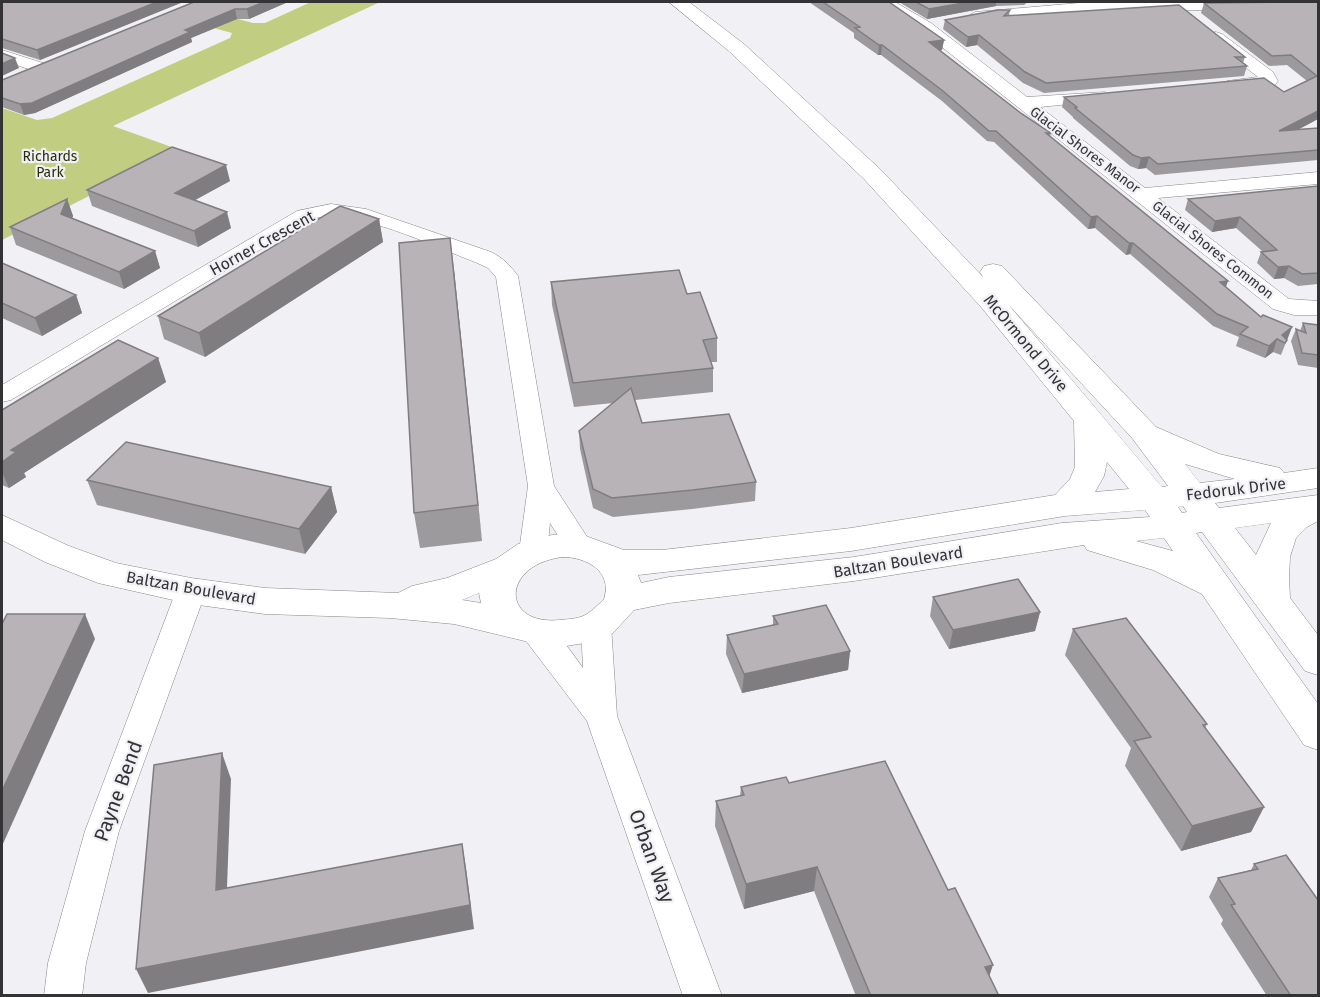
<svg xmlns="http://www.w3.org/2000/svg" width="1320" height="997" font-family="'Fira Sans',sans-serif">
	<rect width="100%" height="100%" fill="#f1f0f4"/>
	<path fill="#c1cd81" d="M311,2H380L113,126L180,150L2,240V108L37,120L52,118L230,38L232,33L177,18L199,9L253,23H265Z"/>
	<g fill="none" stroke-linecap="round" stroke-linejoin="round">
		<defs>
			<g id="street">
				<path d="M877,2H895L931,23L1027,97L1105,92L1108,96L1099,101L1040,107L1145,188L1318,172V184L1158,198L1289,299L1318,301V315H1294L1273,309L919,29Z"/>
				<path d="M1239,2L1247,6L1244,9L1079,13L975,22L967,17L975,12L1079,3Z"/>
				<path d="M1216,32L1222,34L1273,72L1278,81L1275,85L1227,89L1224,85L1227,81L1258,77L1210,40L1208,37L1210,34Z"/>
				<path d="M2,50L46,64L48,68L40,73L2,60Z"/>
				<path d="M331,204L366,209L491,252C503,258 510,265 518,276L554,486L593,546L589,553L579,556L569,553L550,523L547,552L543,559L533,562L523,559L519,552L528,486L496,277L488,268L475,262C432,246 355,207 311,219L11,400L2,402V385L297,211Z"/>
				<path d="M191,581L201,584L206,591L119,831L86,963L82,996H44L48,963L85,831L176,591L181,584Z"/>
				<path d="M596,614L607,617L611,625L617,716L722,996H683L587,721L520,633L524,625C550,617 569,649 583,668L581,625L585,617Z"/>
			</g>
			<path id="secondary" d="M669,2H689L744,44L880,169L983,277L980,272L984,266L993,264L1002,266L1156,427L1219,454L1280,468L1284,473L1318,468V488L1215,503L1219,508L1318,495V521L1307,527L1296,538L1290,557L1289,578L1290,598L1318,635V675L1305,671L1202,532L1196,533L1318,704V750L1304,745L1202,594L1153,570L1087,550L1084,545L854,581L669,603L634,610L613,633L591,642L554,648L454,624L390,618L265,614L191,604L98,583L45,562L2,540V515L69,546L116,563L191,578L265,588L398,593L412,586L447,578L496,559L518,544L552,535H583L624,550H662L851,528L1055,495L1070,479L1075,467L1074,421L981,307L864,179L730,52ZM1008,304L1132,438L1168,486L1162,487ZM1107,462L1129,489L1095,492L1104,476ZM1185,464L1235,479L1200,483ZM1183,506L1187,512L1182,513L1178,507ZM1145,510L1150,517L1062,523L854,557L669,577L641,583L638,575L851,551L1065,516ZM1271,523L1256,555L1235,528ZM1164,538L1173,551L1136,541ZM563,557C586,557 613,571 604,599C599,604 593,610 587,614C579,619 569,619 560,620C500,626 501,564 563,557ZM479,593L481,603L462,600Z"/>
		</defs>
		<use href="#street" stroke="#88868b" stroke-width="1"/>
		<use href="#secondary" stroke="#88868b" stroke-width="1"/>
		<use href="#street" fill="#fff" fill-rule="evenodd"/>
		<use href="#secondary" fill="#fff" fill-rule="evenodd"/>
	</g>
	<g fill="#9d9a9d">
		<path d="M2,2H183L40,60L2,48Z"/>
		<path d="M194,2H288L249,19H237L191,38L192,42L35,113L24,115L2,107V80Z"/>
		<path d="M809,2H889L944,40L942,50L940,51L1022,114L1051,133L1050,137L1261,317L1292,327L1281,355L1273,352L1265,358L1236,346L1239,337L1213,326L1130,254L1126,255L1095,228L1088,229L994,142L987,141L942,101L881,55H878L854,38V33Z"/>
		<path d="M899,2H1028L1024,5L996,6L927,19Z"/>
		<path d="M1318,2V119L1299,129L1318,128V160L1155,175L1146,168L1138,169L1130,166L1073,118V117L1062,107L1064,97L1284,92L1307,81L1287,65L1269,66L1201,13L1204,3Z"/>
		<path d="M1010,10L1009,16L1245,57L1243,63L1247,66L1244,76L1044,93L1023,83L977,45L966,47L943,29L945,20Z"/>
		<path d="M230,181L194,200L231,228L198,247L92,206L87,190Z"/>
		<path d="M1318,186V284L1298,286L1284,278L1274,279L1257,263L1261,252L1262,251L1236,228L1212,232L1185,210L1188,199Z"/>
		<path d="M67,199L73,216L72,218L155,251L160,268L124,289L16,245L10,227Z"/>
		<path d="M379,219L383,242L205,357L164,339L158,316Z"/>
		<path d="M2,263L76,295L82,313L42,336L2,318Z"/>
		<path d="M454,270L482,541L420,548L414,513Z"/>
		<path d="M551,282L687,294L717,338V362H711L713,368V392L635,400L642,423L756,482L755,501L692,509L613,517L593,508L580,449L579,431L613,403L574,407L552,305Z"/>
		<path d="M1303,323L1318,325V368L1298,365L1291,341L1296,329L1300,331Z"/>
		<path d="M158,358L166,382L24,473L26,477L9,488L2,485V410Z"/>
		<path d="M87,480L331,487L337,512L305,554L97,505Z"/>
		<path d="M933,597L1040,612L1035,631L949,649L930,616Z"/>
		<path d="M773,616L850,651L848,670L742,693L726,654L727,635L773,625Z"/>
		<path d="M1073,629L1207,724L1205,728L1264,807L1251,832L1181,851L1125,766L1131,748L1065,655Z"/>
		<path d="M789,783L989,976L999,996H856L814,891L744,909L715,826L716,801L740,796L741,787Z"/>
		<path d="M1286,855L1318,996H1267L1221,924L1223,920L1209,897L1218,878L1251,870L1254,864Z"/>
	</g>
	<g fill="#807d80">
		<path d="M157,2H183L40,60L37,50Z"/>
		<path d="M264,2H288L249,19L247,9Z"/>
		<path d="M969,2H996V6L927,19L929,9Z"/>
		<path d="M235,9L237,19L191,38L192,42L35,113L24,115L20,104L185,30Z"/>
		<path d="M979,35L977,45L966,47L968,37Z"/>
		<path d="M944,40L942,50L928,52L929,42Z"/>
		<path d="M879,45H882L881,55H878Z"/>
		<path d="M15,58L19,68L2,76V64Z"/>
		<path d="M1318,111V119L1275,142L1279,131Z"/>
		<path d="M1149,157L1146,168L1138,169L1141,158Z"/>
		<path d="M226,165L230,181L179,209L175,193Z"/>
		<path d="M67,199L73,216L67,231L61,214Z"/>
		<path d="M227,212L231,228L198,247L194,231Z"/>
		<path d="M1097,216L1095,228L1088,229L1091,217Z"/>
		<path d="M1240,217L1236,228L1212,232L1215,221Z"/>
		<path d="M379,219L383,242L205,357L199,333Z"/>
		<path d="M450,238L454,270L482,541L478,505Z"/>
		<path d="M1129,243H1133L1130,254L1126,255Z"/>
		<path d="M155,251L160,268L124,289L119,272Z"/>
		<path d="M1289,266L1284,278L1274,279L1278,267Z"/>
		<path d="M1228,281L1224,293L1220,282Z"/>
		<path d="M76,295L82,313L42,336L35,318Z"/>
		<path d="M1292,327L1287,340L1282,335Z"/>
		<path d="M1277,339L1273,352L1265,358L1269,346Z"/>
		<path d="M158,358L166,382L24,473L26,477L9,488L2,472V462L11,450Z"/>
		<path d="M331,487L337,512L305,554L299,529Z"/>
		<path d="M1040,612L1035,631L949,649L953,630Z"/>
		<path d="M85,614L95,639L2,846V791Z"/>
		<path d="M850,651L848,670L742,693L744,674Z"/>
		<path d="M222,753L231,779L226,914L216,890Z"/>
		<path d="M1264,807L1251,832L1181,851L1192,826Z"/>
		<path d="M462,844L466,868L474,929L148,993L136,969Z"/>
		<path d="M817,867L814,891L744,909L746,884Z"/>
		<path d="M993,965L985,989V967Z"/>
	</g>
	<g fill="#b7b3b7" stroke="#807d80" stroke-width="1.5">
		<path d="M2,2H157L37,50L2,39Z"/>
		<path d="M194,2H264L247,9H235L185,30L190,32L32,103L20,104L2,98V80Z"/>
		<path d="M823,2H889L944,40L929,42L1022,114L1051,133H1046L1228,281L1220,282L1261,317L1263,315L1292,327L1282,335L1287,340L1285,343L1277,339L1269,346L1240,334L1248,327L1217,314L1133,243H1129L1097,216L1091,217L996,131H989L943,91L882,45H879L855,28L860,27Z"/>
		<path d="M916,2H969L929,9Z"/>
		<path d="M1283,2H1318V111L1279,131L1318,128V150L1158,164L1149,157L1141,158L1133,155L1075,108L1077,107L1064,97L1264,78L1284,92L1317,76L1291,55L1272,56L1204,3Z"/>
		<path d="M1179,5L1245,57H1235L1247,66L1046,83L1025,72L979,35L968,37L945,20L998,10H1010L1004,16Z"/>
		<path d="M2,53L15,58L2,64Z"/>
		<path d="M172,147L226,165L175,193L227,212L194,231L87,190Z"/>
		<path d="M1318,186V273L1302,274L1289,266L1278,267L1261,252L1277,250L1240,217L1215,221L1188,199Z"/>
		<path d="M67,199L61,214L155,251L119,272L10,227Z"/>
		<path d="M340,206L379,219L199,333L158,316Z"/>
		<path d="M450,238L478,505L414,513L399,243Z"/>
		<path d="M2,263L76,295L35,318L2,303Z"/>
		<path d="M679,270L687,294L700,292L717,338L703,340L713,368L573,383L551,282Z"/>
		<path d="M1303,323L1318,325V355L1302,353L1296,329L1306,333Z"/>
		<path d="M118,340L158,358L11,450L16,452L2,462V410Z"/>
		<path d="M631,388L642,423L729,414L756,482L693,490L612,498L593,489L579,431Z"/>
		<path d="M126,442L331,487L299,529L87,480Z"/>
		<path d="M1018,579L1040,612L953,630L933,597Z"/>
		<path d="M826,605L850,651L744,674L727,635L778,624L773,616Z"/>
		<path d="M7,614H85L2,791V624Z"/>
		<path d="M1126,618L1207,724L1203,725L1264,807L1192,826L1134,741L1151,737L1073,629Z"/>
		<path d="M222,753L216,890L462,844L470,905L136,969L154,765Z"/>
		<path d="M885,761L948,890L955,888L993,965L985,967L999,996H871L817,867L746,884L716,801L744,795L741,787L786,777L789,783Z"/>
		<path d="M1286,855L1318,900V996H1291L1231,905L1235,904L1218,878L1258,869L1254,864Z"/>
	</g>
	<g text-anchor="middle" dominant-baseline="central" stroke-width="4.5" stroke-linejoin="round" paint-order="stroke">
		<g font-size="14" fill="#333335" stroke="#f1f0f4">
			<text transform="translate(1085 150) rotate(37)">Glacial Shores Manor</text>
			<text transform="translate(1213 250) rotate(38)">Glacial Shores Common</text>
		</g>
		<g font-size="14" fill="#2b2f0d" stroke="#f1f0f4">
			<text x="50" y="156">Richards<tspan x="50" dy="16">Park</tspan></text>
		</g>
		<g font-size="16" fill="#333335" stroke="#f1f0f4">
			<text transform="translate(262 243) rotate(-29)">Horner Crescent</text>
			<text transform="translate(1026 343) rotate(50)">McOrmond Drive</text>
			<text transform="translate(1236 489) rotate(-7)">Fedoruk Drive</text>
			<text transform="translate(898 562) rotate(-9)">Baltzan Boulevard</text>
			<text transform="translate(191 588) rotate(10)">Baltzan Boulevard</text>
		</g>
		<g font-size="20" fill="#333335" stroke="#f1f0f4">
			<text transform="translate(118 791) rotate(-70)">Payne Bend</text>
			<text transform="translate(652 856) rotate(70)">Orban Way</text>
		</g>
	</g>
	<rect width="1320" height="997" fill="none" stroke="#333335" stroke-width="6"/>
</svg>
